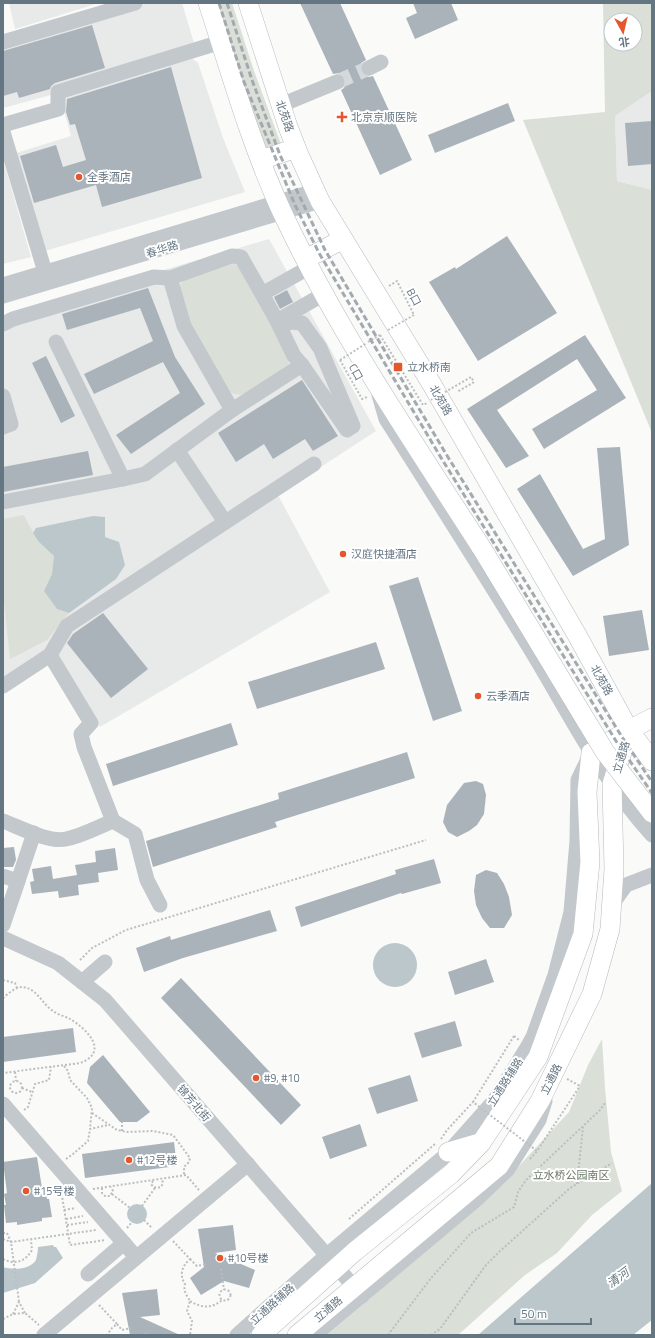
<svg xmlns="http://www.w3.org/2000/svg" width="655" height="1338" viewBox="0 0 655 1338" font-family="'Titillium Web','Noto Sans SC',sans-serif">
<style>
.built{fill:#e8e9e9}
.green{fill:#dadfd7;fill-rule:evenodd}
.water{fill:#bbc7cb}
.building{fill:#aab3b9}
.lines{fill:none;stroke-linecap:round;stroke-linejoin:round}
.minor-tunnel{stroke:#d5d9db;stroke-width:15;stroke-dasharray:15 8;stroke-linecap:butt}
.major-casing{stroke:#b5babe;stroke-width:20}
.path{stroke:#bbbfc2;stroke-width:2;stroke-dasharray:2 2;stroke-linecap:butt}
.minor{stroke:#c3c8cc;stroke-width:15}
.major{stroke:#fff;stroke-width:19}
.rail{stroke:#a2aab0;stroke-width:3;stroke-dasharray:6 3;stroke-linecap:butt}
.major-bridge-casing{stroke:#b5babe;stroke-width:20;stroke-linecap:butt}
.path-bridge{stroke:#bbbfc2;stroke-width:2;stroke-dasharray:2 2;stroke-linecap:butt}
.major-bridge{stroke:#fff;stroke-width:19}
.poi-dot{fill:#e4572e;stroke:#fff;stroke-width:1.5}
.labels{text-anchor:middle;stroke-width:4;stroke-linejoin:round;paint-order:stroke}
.street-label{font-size:11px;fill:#657683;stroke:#fff}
.poi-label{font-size:11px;fill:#657683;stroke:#fff;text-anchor:start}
.park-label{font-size:11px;fill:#687a64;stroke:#fff}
.water-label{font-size:12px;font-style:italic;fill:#60757c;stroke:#fff}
</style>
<rect width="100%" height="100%" fill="#fafaf8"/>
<g class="built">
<path d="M9 3H99L15 29Z"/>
<path d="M145 3H182L194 43 56 85 51 95 3 108V46Z"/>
<path d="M188 55 198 63 223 138 245 192 45 251 16 153 71 136 59 92Z"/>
<path d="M652 91V190L617 181 615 116Z"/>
<path d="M3 159 31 257 3 264Z"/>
<path d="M269 239 376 431 278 495 330 592 100 727 54 648 3 678V317Z"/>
</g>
<g class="green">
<path d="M215 3H232L254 71 281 144 275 150 266 148Z"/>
<path d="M603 3H652V91L615 116 617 181 652 190V433L523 120 605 112ZM611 20H635V44H611Z"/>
<path d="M235 264 239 267 287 355 289 364 287 369 247 395 233 394 226 388C213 364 176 310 180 284L184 280 230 265Z"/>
<path d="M24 515C33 534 39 542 54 556L52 574 44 591 57 609 69 613 47 640 10 659 3 592V519Z"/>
<path d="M602 1039 605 1088 611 1152 622 1191 592 1215 557 1253 525 1275 458 1335H327L373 1296 437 1236 504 1182 569 1112 588 1065Z"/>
</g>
<g class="water">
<path d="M93 516 105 517V537L119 542 125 565 116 579 69 613 57 609 44 591 52 574 54 556 39 542 33 533 36 528Z"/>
<circle cx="395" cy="965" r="22"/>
<path d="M652 1183V1320L633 1335H478Z"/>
<circle cx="137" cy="1214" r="10"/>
<path d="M53 1245 54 1247H56L63 1258 35 1283 3 1293V1267C13 1270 30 1270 36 1260 37 1256 38 1251 38 1247Z"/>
</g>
<g class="building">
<path d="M300 3H340L366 60 361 63 360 68 361 72 364 76 369 77 373 76 412 160 380 175 341 90 344 88 346 84 345 78 343 75 339 73 333 74Z"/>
<path d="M413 3H451L458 20 415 39 406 18 417 13Z"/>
<path d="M92 25 105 68 55 83 51 86 50 89 19 98 17 92 3 96V51Z"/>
<path d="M171 67 202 178 102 207 96 185 34 203 20 156 56 145 63 167 86 160 75 124 70 125 66 112 67 99Z"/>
<path d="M508 103 515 121 435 153 428 135Z"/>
<path d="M652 121V164L628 166 625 123Z"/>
<path d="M507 236 557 313 478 361 429 282 455 267 456 269Z"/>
<path d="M148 288 175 357 205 404 131 454 116 435 180 393 163 362 94 394 84 374 153 341 140 308 67 330 62 314Z"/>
<path d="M287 290 293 302 280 309 274 297Z"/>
<path d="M585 335 626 398 544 449 532 429 597 390 577 359 497 410 529 456 506 468 467 409Z"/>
<path d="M46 356 75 416 61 423 32 363Z"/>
<path d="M302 380 338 436 313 451 305 439 273 459 264 444 236 462 218 433Z"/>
<path d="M620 447 629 545 573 576 517 489 540 474 583 549 605 539 597 448Z"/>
<path d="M88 451 93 475 3 492V467Z"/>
<path d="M418 577 462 711 433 721 389 586Z"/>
<path d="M642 610 649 650 609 656 603 616Z"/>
<path d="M103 613 148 669 111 698 67 643 73 634Z"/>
<path d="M376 642 385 669 257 709 248 682Z"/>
<path d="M231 723 238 745 113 786 106 764Z"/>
<path d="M407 752 415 778 275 822 277 827 153 867 146 841 279 799 278 793Z"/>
<path d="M476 781 483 784 486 795 484 814 477 825 469 831 457 837 448 832 443 822 447 805 464 783Z"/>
<path d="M14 847 16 860 13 867H3V848Z"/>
<path d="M115 848 118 870 98 873 99 882 78 885 79 895 59 898 58 891 32 894 30 882 34 881 32 869 51 866 53 879 77 875 75 865 96 862 95 851Z"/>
<path d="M434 859 441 883 402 894 401 893 301 927 295 907 396 874 395 870Z"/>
<path d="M486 870 497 873 504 884 509 897 512 915 504 928H490L482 918 476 905 474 891 476 875Z"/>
<path d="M270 910 277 931 183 958 144 972 136 948 170 936 171 940Z"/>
<path d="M486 959 494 982 455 995 448 972Z"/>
<path d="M181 978 301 1105 281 1125 161 998Z"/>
<path d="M455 1021 462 1046 422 1058 414 1033Z"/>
<path d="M73 1028 76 1052 3 1062V1037Z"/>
<path d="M103 1055 150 1112 137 1122H120L87 1083 90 1067Z"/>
<path d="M410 1075 418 1101 377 1114 368 1088Z"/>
<path d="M360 1124 367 1146 330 1159 322 1137Z"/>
<path d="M174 1142 177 1166 85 1178 82 1154Z"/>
<path d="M37 1157 42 1188H45L47 1199H49L52 1217 42 1218V1221L17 1225V1222L6 1223 4 1205H6L4 1194 7 1193 3 1162Z"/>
<path d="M233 1225 236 1250 215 1253 255 1270 249 1288 224 1281 201 1295 190 1278 204 1267 198 1229Z"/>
<path d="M157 1289 160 1315 140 1317 180 1335H130L122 1293Z"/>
</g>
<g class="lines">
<path class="minor-tunnel" d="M337 82 369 68"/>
<defs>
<g id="major">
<path d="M208 3C231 73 251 145 282 212 337 330 411 438 481 547"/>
<path d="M248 3 288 127 299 155 320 201 431 383 577 635 629 730 652 761"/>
<path d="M261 160 296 148"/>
<path d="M306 259 343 239"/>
<path d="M448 1152 479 1143"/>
<path d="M261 1335 354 1252 451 1174 481 1143 538 1057 583 934 590 862 587 792 591 753 629 730 652 718"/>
<path d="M297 1335 499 1166 540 1101 592 994 610 929 614 869 612 784 629 730"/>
</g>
</defs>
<use href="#major" class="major-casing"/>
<g class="path">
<path d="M389 286 397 281 414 315"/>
<path d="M380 335 423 405 427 403"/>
<path d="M368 342 380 335"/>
<path d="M340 360 362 399 367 397"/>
<path d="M80 960 92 948 126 930 426 840"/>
<path d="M3 980 15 983 17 988"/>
<path d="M3 998C8 994 15 987 22 987 37 988 42 1004 53 1011 58 1015 65 1016 70 1019 87 1029 110 1052 80 1063L3 1073"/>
<path d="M514 1036 519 1040"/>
<path d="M64 1066 68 1071 70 1080 87 1098 92 1108 90 1129"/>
<path d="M15 1072 16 1081"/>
<path d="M567 1079 580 1086"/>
<circle cx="16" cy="1087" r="6"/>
<path d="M22 1088 32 1092"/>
<path d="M24 1110 28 1107 35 1084 49 1080 51 1067"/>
<path d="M92 1113 117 1130 127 1132 153 1131 173 1135 190 1158 189 1162 184 1167V1176"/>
<path d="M122 1131V1122"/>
<path d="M441 1139 447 1130 473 1102"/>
<path d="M66 1159 73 1154 88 1141 90 1129 108 1125"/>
<path d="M530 1159 537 1151"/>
<path d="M153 1181 151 1184C154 1188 156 1188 161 1187L163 1183 162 1179"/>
<path d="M577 1184 583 1127"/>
<path d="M102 1188V1193L105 1196H110L113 1191 111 1187"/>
<path d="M93 1189 186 1175 199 1190"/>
<path d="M61 1190 70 1245 106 1240"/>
<path d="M112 1194 130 1208"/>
<path d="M142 1206 155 1188"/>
<path d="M64 1210 76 1208"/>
<path d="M66 1219 83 1216"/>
<path d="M349 1219 435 1144"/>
<path d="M144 1220 152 1228"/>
<path d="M67 1225 88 1222"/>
<path d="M127 1228 132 1222"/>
<path d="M3 1233H7L11 1242 19 1302"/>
<path d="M3 1239 11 1242 96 1230"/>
<path d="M173 1241 190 1259C182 1266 179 1275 185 1284 183 1291 187 1296 190 1301L187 1311 192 1321 190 1335"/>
<path d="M3 1259C15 1265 25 1262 32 1250L31 1240"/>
<path d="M190 1259 197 1266 207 1264"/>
<path d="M221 1269 224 1290"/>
<circle cx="225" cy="1295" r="5.5"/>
<path d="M190 1301C201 1308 212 1309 222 1300"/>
<path d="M99 1305 117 1324 112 1328 107 1335"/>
<path d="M13 1314 19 1302 25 1313"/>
<path d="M3 1319 13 1314 25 1313 39 1325"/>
<path d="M117 1324 122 1330 131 1328"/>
<path d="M146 1333V1335"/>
<path d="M388 1335 431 1278 471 1233 514 1207 518 1192 526 1180 600 1110 605 1103"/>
<path d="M431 1335 440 1329 486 1265 498 1253 570 1188 612 1163"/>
</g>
<g class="minor">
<path d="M3 42 135 3"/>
<path d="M369 68 381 62"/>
<path d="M281 105 337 82"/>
<path d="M3 125 58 109V92L221 42"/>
<path d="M3 132 45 272"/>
<path d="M3 285 315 191"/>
<path d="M262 294 277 321 294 356 302 365 232 410 184 326 170 278 232 256 241 257 262 294 310 267"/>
<path d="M3 296 320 201"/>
<path d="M277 321 324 294"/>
<path d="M3 324 13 319 154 277 170 278"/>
<path d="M281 328 289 322 302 323 320 348 353 426 347 430 302 365"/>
<path d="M56 342 123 479 145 474 232 410"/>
<path d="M379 395 386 419C435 496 484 573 531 650 569 713 602 780 652 835"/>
<path d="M3 396 11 424 3 427"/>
<path d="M177 450 225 522"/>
<path d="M3 502 123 479"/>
<path d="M50 655 67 626 314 464"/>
<path d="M3 686 50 655 91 723 81 734 84 747 113 821C98 827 82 836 66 839 49 843 19 827 3 821"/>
<path d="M113 821 135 834 147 880 160 905"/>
<path d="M3 876 18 881 3 925"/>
<path d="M18 881 34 833"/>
<path d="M611 906 626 885 652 875"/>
<path d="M3 938 58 963 105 1000 362 1296"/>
<path d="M82 982 105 962"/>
<path d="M3 1104 136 1257"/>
<path d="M88 1274 124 1243"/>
<path d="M44 1335 248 1164"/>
<path d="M237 1335 327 1255 446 1155 494 1101 528 1046 533 1037 555 975 571 912 577 841 578 780 588 759"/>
<path d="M315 1335 477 1199 508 1169 539 1120 545 1101"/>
</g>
<use href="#major" class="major"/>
<g class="rail">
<path d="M219 3 244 82 256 111 295 205 319 253 440 456 616 741 652 793"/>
<path d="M227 3 252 80 280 155 325 250 446 454 622 737 652 782"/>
</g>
<defs>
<path id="major-bridge" d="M481 547 605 752 652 813"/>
</defs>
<use href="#major-bridge" class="major-bridge-casing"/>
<g class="path-bridge">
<path d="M388 330 414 315"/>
<path d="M340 360 367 343"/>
<path d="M431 400 471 377 474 382 457 392"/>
<path d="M514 1036 473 1102 537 1151 580 1086"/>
</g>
<use href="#major-bridge" class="major-bridge"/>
</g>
<g class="poi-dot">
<path d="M340 111h4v4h4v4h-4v4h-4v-4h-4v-4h4z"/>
<circle cx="79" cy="177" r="4"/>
<rect x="393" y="362" width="10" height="10" rx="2"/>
<circle cx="343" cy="554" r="4"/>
<circle cx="478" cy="696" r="4"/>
<circle cx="256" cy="1078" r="4"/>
<circle cx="129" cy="1160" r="4"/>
<circle cx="26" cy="1191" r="4"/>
<circle cx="220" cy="1258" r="4"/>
</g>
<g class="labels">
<g class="street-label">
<text transform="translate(285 116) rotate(71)" y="4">北苑路</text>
<text transform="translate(162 249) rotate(-17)" y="4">春华路</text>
<text transform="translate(414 297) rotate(62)" y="4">B口</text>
<text transform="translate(356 372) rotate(61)" y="4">C口</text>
<text transform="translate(441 400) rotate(60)" y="4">北苑路</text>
<text transform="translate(602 680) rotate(61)" y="4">北苑路</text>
<text transform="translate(621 757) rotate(-73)" y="4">立通路</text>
<text transform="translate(551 1079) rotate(-63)" y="4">立通路</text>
<text transform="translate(505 1082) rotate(-57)" y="4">立通路辅路</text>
<text transform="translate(194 1103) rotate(49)" y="4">锦芳北街</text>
<text transform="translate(272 1304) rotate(-42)" y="4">立通路辅路</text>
<text transform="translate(328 1309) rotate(-40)" y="4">立通路</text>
</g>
<g class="poi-label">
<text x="351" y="121">北京京顺医院</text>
<text x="87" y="181">全季酒店</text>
<text x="407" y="371">立水桥南</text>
<text x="351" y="558">汉庭快捷酒店</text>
<text x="486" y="700">云季酒店</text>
<text x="264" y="1082">#9, #10</text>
<text x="137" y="1164">#12号楼</text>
<text x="34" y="1195">#15号楼</text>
<text x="228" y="1262">#10号楼</text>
</g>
<g class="park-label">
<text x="571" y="1179">立水桥公园南区</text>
</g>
<g class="water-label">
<text transform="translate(618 1278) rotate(-36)" y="4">清河</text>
</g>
</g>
<rect width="655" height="1338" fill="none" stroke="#657683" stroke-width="8"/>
<g transform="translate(623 32) rotate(172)"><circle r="19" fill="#ffffff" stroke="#c1c8cd"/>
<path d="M0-3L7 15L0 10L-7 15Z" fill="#e4572e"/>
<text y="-6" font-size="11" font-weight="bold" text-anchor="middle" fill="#657683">北</text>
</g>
<path d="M515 1318v6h76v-6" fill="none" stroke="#657683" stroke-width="2"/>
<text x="521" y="1318" font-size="12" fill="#657683" stroke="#ffffff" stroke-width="3" paint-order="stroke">50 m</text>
</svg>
